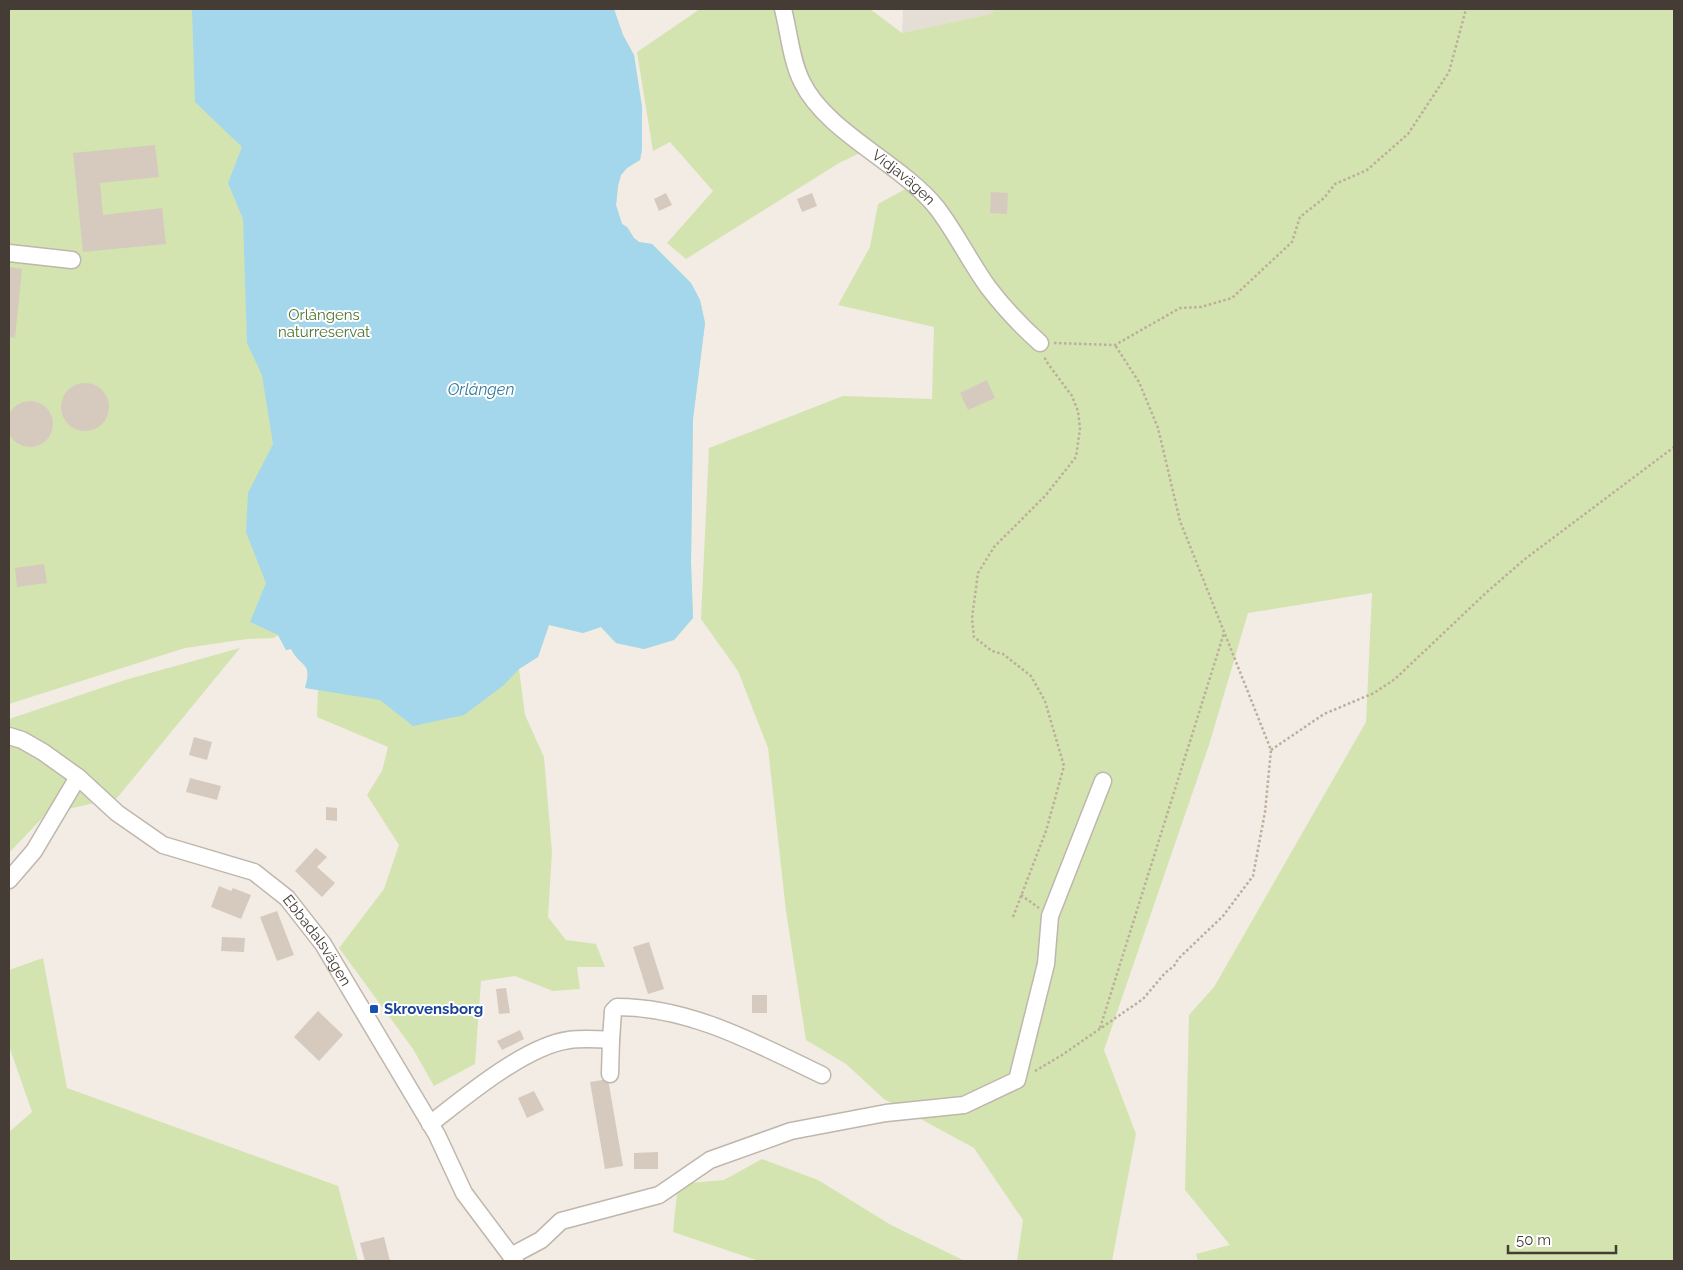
<svg xmlns="http://www.w3.org/2000/svg" width="1683" height="1270" viewBox="0 0 1683 1270" font-family="Raleway,sans-serif">
<style>
.residential{fill:#e5ded4}
.green{fill:#d3e4b0}
.water{fill:#a4d7ec}
.building{fill:#d6cabe}
.lines{fill:none;stroke-linecap:round;stroke-linejoin:round}
.minor-casing{stroke:#bfb6ac;stroke-width:19}
.path{stroke:#bdad9b;stroke-width:2.5;stroke-dasharray:2.5 2.5;stroke-linecap:butt}
.minor{stroke:#fff;stroke-width:16}
.transit-dot{fill:#1a4fb4;stroke:#fff;stroke-width:2}
.labels{text-anchor:middle;stroke-width:4;stroke-linejoin:round;paint-order:stroke}
.street-label{font-size:15px;fill:#443c35;stroke:#fff}
.park-label{font-size:15px;fill:#4f722c;stroke:#fff}
.transit-label{font-size:15px;font-weight:bold;fill:#164399;stroke:#fff;text-anchor:start}
.water-label{font-size:16px;font-style:italic;fill:#317a9a;stroke:#fff}
</style>
<rect width="100%" height="100%" fill="#f2ece5"/>
<path class="residential" d="M903 9H995L992 14 902 33Z"/>
<g class="green">
<path d="M9 9H614L623 35 634 55 642 107V149L640 160 627 168 621 175 618 186 616 205 622 224 627 227 634 238 639 242 652 244 691 283 700 300 705 323 693 419 691 563 693 618 674 640 644 649 616 643 601 627 583 633 549 625 538 657 519 669 525 715 544 757 552 852 548 917 566 940 596 944 605 967H577L580 989 553 991 515 976 481 981 475 1064 434 1086 413 1049 339 948 384 889 399 845 367 795 382 771 388 747 317 717 318 690 305 688C313 661 300 668 291 649L286 650 278 635 274 638 247 639 185 648 9 704Z"/>
<path d="M700 9H870L902 33 991 14 995 9H1674V1261H1198L1196 1254 1230 1245 1185 1190 1189 1015 1214 987 1366 722 1372 593 1248 613 1209 745 1104 1050 1136 1134 1112 1261H1017L1023 1220 974 1148 884 1099 846 1064 806 1040 786 911 768 748 738 671 701 619 709 448 843 396 932 399 934 327 838 305 870 247 878 204 920 181 877 145 839 163 686 259 667 243 713 191 670 142 653 151 637 52Z"/>
<path d="M240 648 117 798 46 814 9 853V719L125 680Z"/>
<path d="M43 958 67 1088 338 1186 358 1261H9V1132L32 1112 9 1046V970Z"/>
<path d="M762 1159 818 1180 891 1225 965 1261H759L673 1232 678 1184 724 1180Z"/>
</g>
<path class="water" d="M192 9H614L623 35 634 55 642 107V149L640 160 627 168 621 175 618 186 616 205 622 224 627 227 634 238 639 242 652 244 691 283 700 300 705 323 693 419 691 563 693 618 674 640 644 649 616 643 601 627 583 633 549 625 538 657 519 669 504 685 464 715 413 726 380 700 305 688C313 661 301 668 291 649L286 650 278 635 250 622 266 583 246 532 248 493 273 444 262 375 247 343 243 219 228 183 242 147 195 102Z"/>
<g class="building">
<path d="M155 145 159 177 100 183 103 215 162 208 166 244 83 252 73 153Z"/>
<path d="M991 192 1008 193 1007 214 990 213Z"/>
<path d="M666 193 672 205 659 211 654 199Z"/>
<path d="M812 193 817 206 802 212 797 199Z"/>
<path d="M9 267 22 269 15 338 9 337Z"/>
<path d="M987 380 995 398 968 410 960 393Z"/>
<circle cx="85" cy="407" r="24"/>
<circle cx="30" cy="424" r="23"/>
<path d="M44 564 47 583 17 587 15 568Z"/>
<path d="M194 737 212 742 207 760 189 755Z"/>
<path d="M190 778 221 786 217 800 186 792Z"/>
<path d="M326 807 337 808V821L326 820Z"/>
<path d="M316 848 327 857 317 867 335 883 322 897 295 871Z"/>
<path d="M219 886 231 891 233 888 251 895 241 919 211 907Z"/>
<path d="M277 911 294 955 277 961 260 917Z"/>
<path d="M222 937 245 938 244 952 221 951Z"/>
<path d="M649 942 664 989 648 994 633 947Z"/>
<path d="M506 988 510 1013 499 1014 496 989Z"/>
<rect x="752" y="995" width="15" height="18"/>
<path d="M318 1011 343 1035 319 1061 294 1037Z"/>
<path d="M520 1030 524 1039 502 1050 497 1041Z"/>
<path d="M608 1079 623 1166 605 1169 590 1082Z"/>
<path d="M534 1091 544 1110 527 1118 518 1098Z"/>
<path d="M658 1152V1169H634V1153Z"/>
<path d="M384 1237 390 1261H365L360 1243Z"/>
</g>
<g class="lines">
<defs>
<g id="minor">
<path id="s1" d="M783 9C789 32 791 60 802 82 827 133 900 162 937 208 956 233 970 262 988 287 1004 308 1021 326 1040 343"/>
<path d="M9 253 72 260"/>
<path id="s2" d="M9 736 22 740 43 752 78 777 117 813 163 845 254 872 287 898 323 944 437 1135 464 1193 515 1261"/>
<path d="M9 880 34 851 78 777"/>
<path d="M610 1074 611 1040"/>
<path d="M430 1124C465 1097 525 1046 569 1040 583 1038 597 1039 611 1040L613 1011 617 1007C691 1007 757 1044 822 1075"/>
<path d="M511 1256 541 1240 561 1221 659 1195 710 1160 791 1131 886 1113 964 1105 1017 1080 1046 964 1050 916 1103 781"/>
</g>
</defs>
<use href="#minor" class="minor-casing"/>
<g class="path">
<path d="M1054 343 1115 345 1180 308 1201 307 1232 298 1292 242 1300 217 1324 198 1335 184 1367 170 1408 134 1449 72 1466 9"/>
<path d="M1271 750 1324 714 1374 693 1395 679 1488 591 1525 559 1674 447"/>
<path d="M1021 895 1039 908"/>
<path d="M1013 917 1046 831 1064 766 1045 701 1031 676 1003 654 992 651 974 637 972 618 978 573 994 547 1045 496 1076 457 1080 429 1078 411 1072 396 1046 361 1044 356"/>
<path d="M1100 1028 1224 633"/>
<path d="M1035 1071 1062 1055 1143 999 1165 973 1174 966 1178 959 1223 916 1253 876 1265 812 1271 750 1180 521 1158 428 1139 382 1115 345"/>
</g>
<use href="#minor" class="minor"/>
</g>
<rect class="transit-dot" x="369" y="1004" width="10" height="10" rx="2.5"/>
<g class="labels">
<g class="street-label">
<text dy="5" stroke="none"><textPath href="#s1" startOffset="216">Vidjavägen</textPath></text>
<text dy="5" stroke="none"><textPath href="#s2" startOffset="379">Ebbadalsvägen</textPath></text>
</g>
<g class="park-label">
<text x="324" y="320">Orlångens<tspan x="324" dy="17">naturreservat</tspan></text>
</g>
<g class="transit-label">
<text x="384" y="1014">Skrovensborg</text>
</g>
<g class="water-label">
<text x="481" y="395">Orlången</text>
</g>
</g>
<rect width="1683" height="1270" fill="none" stroke="#443c35" stroke-width="20"/>
<path d="M1508 1245v8h108v-8" fill="none" stroke="#443c35" stroke-width="2.5"/>
<text x="1516" y="1245" font-size="15" fill="#443c35" stroke="#ffffff" stroke-width="4" paint-order="stroke">50 m</text>
</svg>
